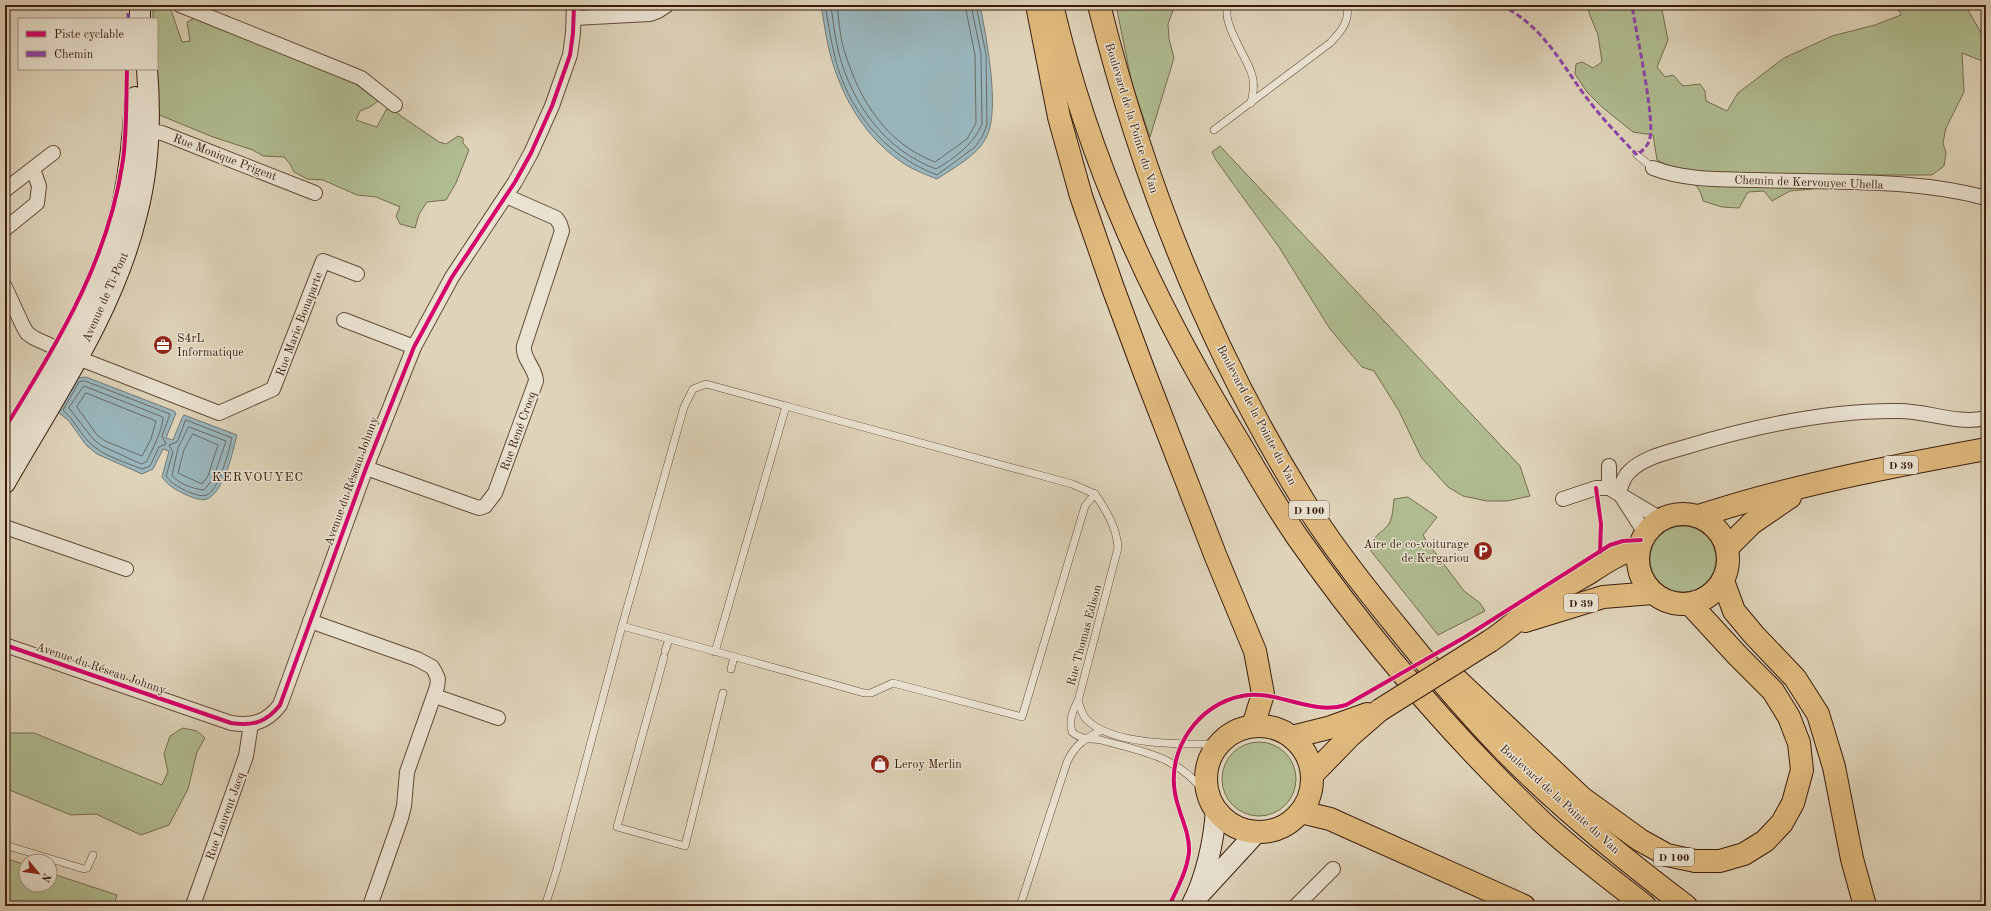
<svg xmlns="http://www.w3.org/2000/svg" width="1991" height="911" viewBox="0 0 1991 911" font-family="'Old Standard TT',serif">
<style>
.green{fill:#b0bd91;stroke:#766d4f}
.water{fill:#99b5bb;stroke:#737875}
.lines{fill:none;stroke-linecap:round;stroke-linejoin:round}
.shore{stroke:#6a6964;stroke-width:1}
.lane-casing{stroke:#644b38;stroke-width:8}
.street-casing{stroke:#644b38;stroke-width:16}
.secondary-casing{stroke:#3b1d0d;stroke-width:22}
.primary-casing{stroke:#3b1d0d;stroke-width:24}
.highway-casing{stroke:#3b1d0d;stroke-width:24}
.lane{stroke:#eae3d2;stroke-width:7}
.street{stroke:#eae3d2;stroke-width:14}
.secondary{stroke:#eae3d2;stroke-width:20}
.primary{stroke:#e0ba7d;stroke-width:22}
.highway{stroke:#e0ba7d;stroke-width:22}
.primary-bridge-casing{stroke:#3b1d0d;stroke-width:24;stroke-linecap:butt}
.primary-bridge{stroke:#e0ba7d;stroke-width:22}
.quiet{stroke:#8e44ad;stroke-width:3;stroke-dasharray:6 3;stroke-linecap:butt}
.cycleway-casing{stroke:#eae3d2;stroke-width:6}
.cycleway{stroke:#d6006c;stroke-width:4}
.labels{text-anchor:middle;stroke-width:3;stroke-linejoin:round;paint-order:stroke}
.shield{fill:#eae3d2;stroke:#705848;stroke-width:1}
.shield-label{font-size:11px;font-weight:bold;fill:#3b1d0d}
.street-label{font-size:12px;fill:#3b1d0d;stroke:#eae3d2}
.poi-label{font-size:12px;fill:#3b1d0d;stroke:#eae3d2;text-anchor:start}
.neighbourhood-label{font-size:13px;letter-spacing:1px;fill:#3b1d0d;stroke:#eae3d2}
</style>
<rect width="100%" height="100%" fill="#dfd4ba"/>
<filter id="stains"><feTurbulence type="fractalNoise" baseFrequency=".005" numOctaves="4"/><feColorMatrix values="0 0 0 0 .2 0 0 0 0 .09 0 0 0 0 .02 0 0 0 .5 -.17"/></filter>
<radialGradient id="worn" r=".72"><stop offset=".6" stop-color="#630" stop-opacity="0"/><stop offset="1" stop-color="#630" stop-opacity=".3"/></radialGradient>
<g class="green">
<path d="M158 5H165L170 7 182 42 190 41 187 22 196 17 353 82 378 101 370 107 360 111 356 120 377 127 386 110 391 109 439 142 446 144 458 136 463 138V143L469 150 456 183 446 200 427 202 419 214 415 228 400 224 396 216 400 207 376 197 357 195 323 180 307 179 294 172 290 164 284 157 263 156 253 150 213 137 157 114 153 86 158 80 154 69H157V19H153V9Z"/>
<path d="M1116 5H1175L1168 24 1169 39 1174 58 1150 137 1132 84Z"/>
<path d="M1588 5H1661L1668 40 1657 67 1665 77 1673 75 1683 86 1700 84 1705 91 1706 101 1727 111 1738 93 1784 58 1832 36 1875 25 1901 15 1897 5H1965L1986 41V51L1982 61 1962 53 1964 92 1946 128 1943 143 1946 153 1944 166 1932 175H1824L1813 189 1790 191 1772 201 1764 191 1748 192 1739 208 1722 207 1703 201C1699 179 1676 169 1657 160L1653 135 1633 132 1602 107 1587 92 1575 74 1576 64 1582 62 1593 68 1602 62 1598 35 1589 13Z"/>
<path d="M1220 146 1520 466 1530 496 1507 501H1487L1463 496 1448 487 1421 457 1399 411 1374 371 1362 367 1330 329 1279 247 1216 160 1212 152Z"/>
<path d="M1408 497 1437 517 1423 535 1427 542 1464 591 1480 603 1485 611 1438 635 1371 551C1374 531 1381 536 1390 522 1393 515 1393 507 1394 499Z"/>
<circle cx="1683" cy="559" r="33"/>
<path d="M183 728 197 731 205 738 197 752 188 789 169 825 141 835 96 814 71 815 7 789 5 791V733H34L162 785 168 772 164 754 170 736Z"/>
<circle cx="1259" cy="779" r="37"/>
<path d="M5 858 26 865V885H50V873L117 895 114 906H5Z"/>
</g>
<g class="water">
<path d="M821 5H980C986 36 1001 111 986 138 977 156 953 168 937 179 927 175 916 171 906 165 867 140 843 100 831 57 826 40 824 22 821 5Z"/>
<path d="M86 377 174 411 176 413 166 438 173 440 182 418 184 415 237 435C233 451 224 492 207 499 202 501 194 498 189 496 178 491 169 487 162 477L169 451 163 449 153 469 142 474 97 454 86 445 69 421 57 411 77 378Z"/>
</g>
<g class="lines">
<g class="shore">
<path d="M825 5C828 21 830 37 834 53 846 108 884 155 937 175L975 147 982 137 987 125 986 54 976 5"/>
<path d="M831 5C833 21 835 38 839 54 853 105 885 150 936 169 955 158 974 144 982 124L981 54 971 5"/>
<path d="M837 5C839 21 840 38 845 53 860 101 886 143 935 162L967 139 976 123 975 55 965 5"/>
<path d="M85 381 170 414 162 436 166 444 159 447 150 466 142 469C125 462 102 456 89 442 79 432 74 420 63 410L79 382Z"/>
<path d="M84 386 163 417C163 429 152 451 146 462L141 464 102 446 93 439 69 408Z"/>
<path d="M86 393 156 421 151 439 142 456 105 441 97 435 77 407Z"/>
<path d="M186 420 232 438C229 451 219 489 207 495 201 497 194 494 189 492 180 488 172 484 166 476L173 452 169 445 177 442Z"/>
<path d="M189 427 226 441 213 479 204 490C194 489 178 484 172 475L178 448Z"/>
<path d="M193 434 218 445 208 476 202 484 178 473 184 450Z"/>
</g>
<defs>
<g id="lane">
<path d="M1228 5C1221 23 1247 57 1252 75 1255 85 1253 93 1251 103"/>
<path d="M1214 130 1330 43C1341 32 1350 21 1347 5"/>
<path d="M1637 155 1653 168"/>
<path d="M1095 494C1106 510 1117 528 1118 548L1078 701C1072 712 1069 720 1072 732 1081 740 1090 738 1101 740 1148 753 1178 756 1209 797"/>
<path d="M622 626C703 648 784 670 864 693H871L893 683 1022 717 1085 506 1095 494 1072 484 786 406 715 652"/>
<path d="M665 651 669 639"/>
<path d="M664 657 617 827 685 846 723 693"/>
<path d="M731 669 734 657"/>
<path d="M1078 701C1080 707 1082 715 1087 720 1113 746 1184 744 1219 744"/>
<path d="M5 845 84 869 87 868 93 855"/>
<path d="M545 906 557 869 622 626 684 407 693 389 706 384 786 406"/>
<path d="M1020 906 1067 762C1075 745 1084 739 1100 731"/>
</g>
<g id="street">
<path d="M180 5 361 78 395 105"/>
<path d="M574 18 650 14 658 11 667 5"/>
<path d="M141 129 162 133 315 193"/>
<path d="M1653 168C1687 181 1723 179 1758 180 1834 183 1913 178 1986 198"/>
<path d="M5 190 53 153"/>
<path d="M5 229 37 203 39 186 33 169"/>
<path d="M5 287 23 326 27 333 34 338 78 358 219 413 273 389 323 261 357 274"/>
<path d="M344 320 414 347"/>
<path d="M1609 466V488"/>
<path d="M366 468 479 508 485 506 495 493 536 381C536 368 522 359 524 346L562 231 560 224 556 218 506 196"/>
<path d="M1619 492C1621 485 1624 476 1630 471 1643 458 1665 453 1682 448 1751 427 1827 410 1899 411 1928 411 1958 425 1986 418"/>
<path d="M1622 497 1645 533"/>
<path d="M1563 499 1596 488H1609L1661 519"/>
<path d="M5 527 126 569"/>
<path d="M310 621 417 659 432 667 435 672 438 679 437 687 407 772 404 806 401 818 370 906"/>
<path d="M5 645 231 723C252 726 266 723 280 705L366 468 414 347 452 277 515 182 531 153 552 106 570 55 573 33 574 5"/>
<path d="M435 696 498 718"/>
<path d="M195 906 193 905 246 756 251 724"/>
<path d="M1296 906 1333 869"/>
</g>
<g id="secondary">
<path d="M140 5V19"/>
<path d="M5 453C32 404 62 358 87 308 120 241 132 170 135 97"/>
<path d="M5 483C54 397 114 311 137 214 149 167 151 117 147 69"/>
<path d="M1200 894 1257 832"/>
<path d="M1191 906C1206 879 1214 840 1216 810"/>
</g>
<g id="primary">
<circle cx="1683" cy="559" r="45"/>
<path d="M1699 516C1793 485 1889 467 1986 449"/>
<path d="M1727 548 1752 523 1790 497"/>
<path d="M1525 621 1603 597 1653 593"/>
<path d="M1490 641C1505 631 1519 619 1533 607 1550 594 1570 584 1589 573 1604 563 1620 552 1638 549"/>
<circle cx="1259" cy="779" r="53"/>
<path d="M1292 737 1328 728 1367 714"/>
<path d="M1312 775 1350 736 1380 710"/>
</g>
<g id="highway">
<path d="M1037 5 1059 117 1081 196 1113 288 1145 374 1216 557 1255 651 1263 694 1253 726"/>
<path d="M1052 5C1089 164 1155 306 1240 444 1259 476 1277 508 1298 538 1370 640 1452 736 1542 822 1574 852 1611 879 1645 906"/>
<path d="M1099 5C1143 181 1209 349 1305 503 1332 546 1364 587 1397 627 1430 668 1464 709 1502 748 1558 806 1621 857 1686 906"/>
<path d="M1723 581 1734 611 1754 635 1795 678 1818 714 1834 767 1852 859 1865 906"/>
<path d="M1455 678 1582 798 1640 840 1667 855 1695 861H1720L1744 854 1765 841 1782 823 1793 803 1802 770 1799 743 1789 717 1773 691 1738 656 1690 604"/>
<path d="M1301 812 1330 819 1524 906"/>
</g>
</defs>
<use href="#lane" class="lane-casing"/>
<use href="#street" class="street-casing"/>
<use href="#secondary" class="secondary-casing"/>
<use href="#primary" class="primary-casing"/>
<use href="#highway" class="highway-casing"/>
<use href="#lane" class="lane"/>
<use href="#street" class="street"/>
<use href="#secondary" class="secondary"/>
<use href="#primary" class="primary"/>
<use href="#highway" class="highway"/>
<defs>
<path id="primary-bridge" d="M1380 710 1490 641"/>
</defs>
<use href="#primary-bridge" class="primary-bridge-casing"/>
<use href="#primary-bridge" class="primary-bridge"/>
<g class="quiet">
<path d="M1501 5C1541 25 1558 58 1583 93 1599 115 1618 135 1637 155 1642 151 1647 147 1649 141 1657 124 1635 29 1632 5"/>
<path d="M128 19V5"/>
</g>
<defs>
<g id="cycleway">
<path d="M5 428C58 341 108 263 123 160 127 130 126 99 127 69"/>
<path d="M1596 488 1601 524 1600 552"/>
<path d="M5 645 231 723C252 726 266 723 280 705L366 468 414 347 452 277 515 182 531 153 552 106 570 55 573 33 574 5"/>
<path d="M1169 906C1177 889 1187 871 1189 852 1190 831 1178 813 1175 793 1167 750 1198 704 1242 696 1278 689 1310 716 1346 705L1465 637 1610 545 1623 541 1641 540"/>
</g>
</defs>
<use href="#cycleway" class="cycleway-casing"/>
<use href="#cycleway" class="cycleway"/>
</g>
<defs>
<symbol id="office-disc" viewBox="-11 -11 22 22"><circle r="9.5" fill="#8f2418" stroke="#eae3d2"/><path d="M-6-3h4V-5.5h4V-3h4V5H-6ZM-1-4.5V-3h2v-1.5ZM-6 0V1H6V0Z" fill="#fff"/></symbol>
<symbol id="parking-disc" viewBox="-11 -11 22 22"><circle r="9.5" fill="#8f2418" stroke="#eae3d2"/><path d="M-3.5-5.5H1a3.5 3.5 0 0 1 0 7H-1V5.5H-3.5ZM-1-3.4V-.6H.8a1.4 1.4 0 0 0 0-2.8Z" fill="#fff"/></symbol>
<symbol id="shop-disc" viewBox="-11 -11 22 22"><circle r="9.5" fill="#8f2418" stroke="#eae3d2"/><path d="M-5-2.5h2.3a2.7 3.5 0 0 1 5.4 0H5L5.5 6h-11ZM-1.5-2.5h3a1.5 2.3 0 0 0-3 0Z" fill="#fff"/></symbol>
</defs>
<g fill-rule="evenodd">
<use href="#office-disc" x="152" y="334" width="22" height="22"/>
<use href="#parking-disc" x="1472" y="540" width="22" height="22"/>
<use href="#shop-disc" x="869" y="753" width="22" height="22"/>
</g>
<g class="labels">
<g class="shield">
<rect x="1884" y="456" width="34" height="18" rx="3"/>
<rect x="1289" y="501" width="40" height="18" rx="3"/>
<rect x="1564" y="594" width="34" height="18" rx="3"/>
<rect x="1654" y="848" width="40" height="18" rx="3"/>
</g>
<g class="shield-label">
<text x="1901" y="469">D 39</text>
<text x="1309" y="514">D 100</text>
<text x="1581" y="607">D 39</text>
<text x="1674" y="861">D 100</text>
</g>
<g class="street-label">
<text transform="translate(1132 118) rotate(73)" y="4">Boulevard de la Pointe du Van</text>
<text transform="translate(225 157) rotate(21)" y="4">Rue Monique Prigent</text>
<text transform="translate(1809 182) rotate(2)" y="4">Chemin de Kervouyec Uhella</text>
<text transform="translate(105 297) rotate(-66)" y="4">Avenue de Ti-Pont</text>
<text transform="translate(299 324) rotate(-69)" y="4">Rue Marie Bonaparte</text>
<text transform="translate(1257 415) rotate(62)" y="4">Boulevard de la Pointe du Van</text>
<text transform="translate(518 431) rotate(-70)" y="4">Rue René Crocq</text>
<text transform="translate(351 481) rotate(-70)" y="4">Avenue du Réseau Johnny</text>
<text transform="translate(1084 635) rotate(-75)" y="4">Rue Thomas Edison</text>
<text transform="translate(101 668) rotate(19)" y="4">Avenue du Réseau Johnny</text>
<text transform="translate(1560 799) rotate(42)" y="4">Boulevard de la Pointe du Van</text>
<text transform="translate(225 816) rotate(-70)" y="4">Rue Laurent Jacq</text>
</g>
<g class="poi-label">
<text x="177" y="342">S4rL<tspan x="177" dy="14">Informatique</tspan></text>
<text x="1469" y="548" text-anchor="end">Aire de co-voiturage<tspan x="1469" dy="14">de Kergariou</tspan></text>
<text x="894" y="768">Leroy Merlin</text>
</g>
<g class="neighbourhood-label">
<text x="258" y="481">KERVOUYEC</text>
</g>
</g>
<rect width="1991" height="911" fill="none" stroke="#dfd4ba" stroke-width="20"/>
<rect x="6" y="6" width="1979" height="899" fill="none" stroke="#3b1d0d" stroke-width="2"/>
<rect x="10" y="10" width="1971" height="891" fill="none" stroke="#3b1d0d"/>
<rect x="18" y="18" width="140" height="52" fill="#eae3d2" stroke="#a49483"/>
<rect x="26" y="31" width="20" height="6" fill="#d6006c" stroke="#a49483"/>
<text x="54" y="38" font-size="12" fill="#3b1d0d">Piste cyclable</text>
<rect x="26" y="51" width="20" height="6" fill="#8e44ad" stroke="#a49483"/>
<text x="54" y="58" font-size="12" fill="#3b1d0d">Chemin</text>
<g transform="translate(38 873) rotate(119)"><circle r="19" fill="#eae3d2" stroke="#a49483"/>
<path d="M0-3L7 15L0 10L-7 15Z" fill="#8f2418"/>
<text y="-6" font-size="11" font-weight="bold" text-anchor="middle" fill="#3b1d0d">N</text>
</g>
<rect width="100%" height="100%" filter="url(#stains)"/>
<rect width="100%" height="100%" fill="url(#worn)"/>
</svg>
